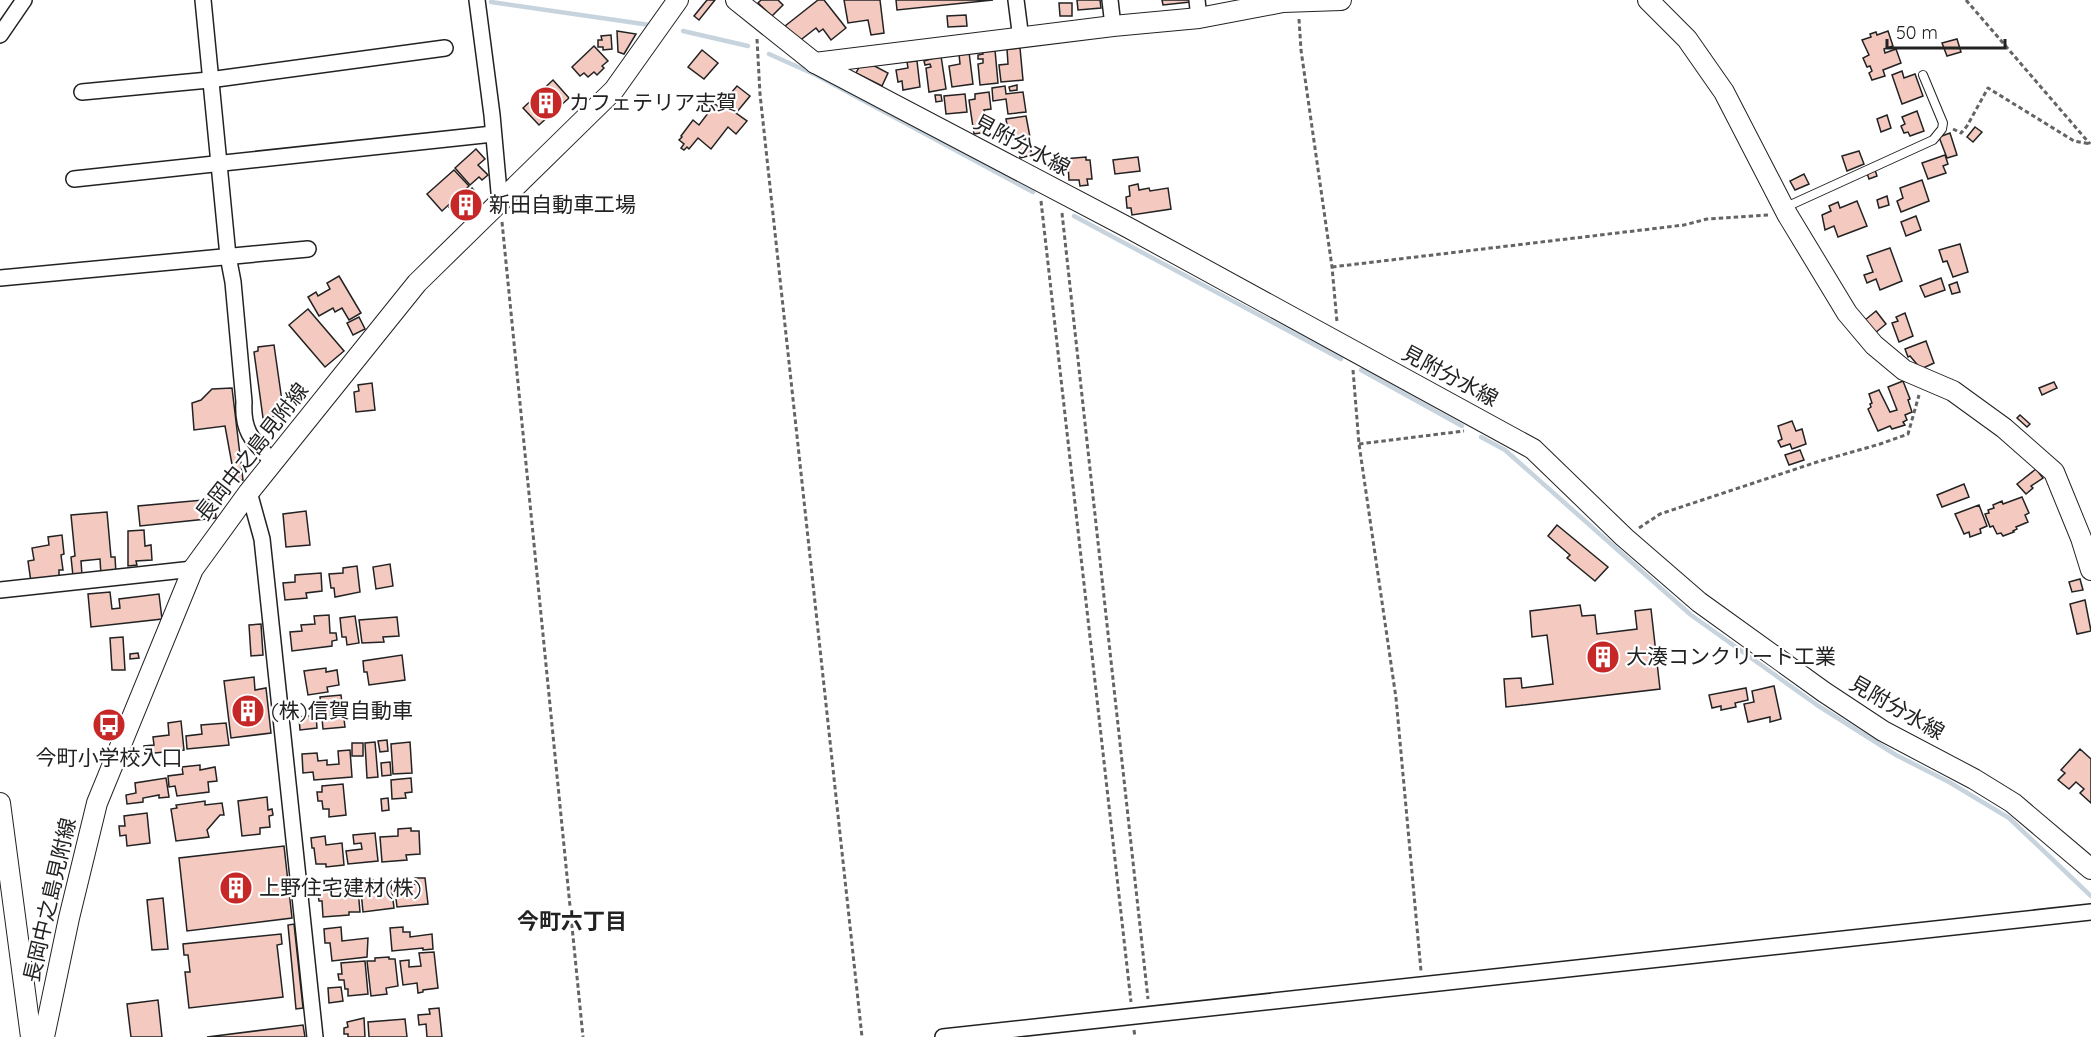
<svg xmlns="http://www.w3.org/2000/svg" width="2091" height="1037" viewBox="0 0 2091 1037" font-family="Quicksand,'Noto Sans JP',sans-serif">
<style>
.lines{fill:none;stroke-linecap:round;stroke-linejoin:round}
.stream{stroke:#c7d3dd;stroke-width:4.5}
.building{fill:#f3c9c0;stroke:#222;stroke-width:1.5}
.lane-casing{stroke:#222;stroke-width:10}
.street-casing{stroke:#222;stroke-width:18}
.secondary-casing{stroke:#222;stroke-width:22}
.path{stroke:#646464;stroke-width:3;stroke-dasharray:4.5 3;stroke-linecap:butt}
.lane{stroke:#fff;stroke-width:8}
.street{stroke:#fff;stroke-width:15}
.secondary{stroke:#fff;stroke-width:20}
.labels{text-anchor:middle;stroke-width:4.5;stroke-linejoin:round;paint-order:stroke}
.poi-label{font-size:21px;fill:#222;stroke:#fff;text-anchor:start}
.street-label{font-size:21px;fill:#222;stroke:#fff}
.neighbourhood-label{font-size:22px;font-weight:bold;fill:#222;stroke:#fff}
</style>
<rect width="100%" height="100%" fill="#fff"/>
<g class="lines">
<g class="stream">
<path d="M491 2 650 25"/>
<path d="M683 31 748 46"/>
<path d="M769 54 816 75 1033 192"/>
<path d="M1074 216 1341 359"/>
<path d="M1361 370 1462 426"/>
<path d="M1481 437 1505 450 1691 615 1817 705 1896 755 1949 782 2009 818 2091 896"/>
</g>
</g>
<g class="building">
<path d="M707 0H715L699 20 694 16Z"/>
<path d="M761 0H778L783 5 772 16 758 3Z"/>
<path d="M818 0H824L846 28 831 40 823 29 819 32 816 28 798 42 785 26Z"/>
<path d="M844 0H880L884 33 871 35 868 20 848 23Z"/>
<path d="M896 0H993L897 10Z"/>
<path d="M1077 0H1100L1101 8 1078 10Z"/>
<path d="M1162 0H1190V2L1163 5Z"/>
<path d="M1059 3H1072V16H1060Z"/>
<path d="M966 15 967 26 948 27 947 16Z"/>
<path d="M617 31 636 34 624 54 618 52Z"/>
<path d="M1888 31 1893 46 1884 49 1885 53 1896 49 1901 63 1883 70 1885 76 1872 80 1869 73 1872 71 1870 66 1867 67 1863 58 1869 55 1862 40 1871 37 1870 34 1876 32 1877 35Z"/>
<path d="M611 35 612 49 603 50V47H598V40H602L601 36Z"/>
<path d="M1957 39 1961 52 1947 56 1942 43Z"/>
<path d="M594 46 608 61 602 66 604 68 597 75 594 72 588 77 584 73 580 76 572 67Z"/>
<path d="M1020 48 1023 80 1001 82 999 65 1008 64 1007 49Z"/>
<path d="M702 50 718 63 704 79 688 67Z"/>
<path d="M995 50 998 83 980 85 978 64 983 63V59H978V55L983 54 982 52Z"/>
<path d="M969 52 973 84 952 87 949 66 960 64 959 54Z"/>
<path d="M941 56 946 89 929 92 926 68 931 67 930 64 925 65 924 61Z"/>
<path d="M863 60 888 73 882 86 856 73Z"/>
<path d="M917 61 920 87 903 90 902 81 898 82 896 70 908 68 907 62Z"/>
<path d="M1902 71 1904 78 1915 74 1923 96 1902 104 1892 75Z"/>
<path d="M553 80 569 98 539 125 523 108Z"/>
<path d="M1017 85V90L1010 91 1009 87Z"/>
<path d="M737 86 750 96 736 113 747 121 736 134 728 127 711 149 698 138 689 149 687 147 684 150 681 148 684 144 679 140 682 137 681 136 693 120 699 125 715 104 719 107Z"/>
<path d="M1005 86 1006 94 1023 92 1026 112 1008 114 1006 99 993 101 992 88Z"/>
<path d="M989 92 991 109 984 110 987 132 974 134 969 100 975 99V94Z"/>
<path d="M965 94 967 112 946 114 944 96Z"/>
<path d="M935 95H941L942 101 936 102Z"/>
<path d="M1917 111 1924 131 1910 136 1908 132 1904 133 1901 126 1905 124 1902 117Z"/>
<path d="M1887 115 1891 128 1881 132 1877 119Z"/>
<path d="M1026 116 1030 137 1010 140 1009 132 1005 133 1004 126 1007 125 1006 119Z"/>
<path d="M1975 127 1982 132 1973 142 1967 137Z"/>
<path d="M1950 133 1957 155 1947 158 1939 137Z"/>
<path d="M1030 138 1031 142 1029 143 1032 155 1020 158 1019 141Z"/>
<path d="M476 149 485 159 478 165 488 175 482 180 479 177 470 185 455 168Z"/>
<path d="M1859 151 1864 164 1847 171 1842 156Z"/>
<path d="M1945 155 1948 164 1943 166 1946 173 1928 179 1922 163Z"/>
<path d="M1086 157V160H1090L1092 179H1087L1088 185 1080 186 1079 180H1069L1068 165 1064 166 1063 159Z"/>
<path d="M1138 157 1140 171 1115 174 1113 160Z"/>
<path d="M454 170 469 186 442 211 427 194Z"/>
<path d="M1875 170 1877 176 1869 179 1867 173Z"/>
<path d="M1804 174 1809 184 1795 190 1790 181Z"/>
<path d="M1922 180 1929 201 1901 212 1897 201 1903 198 1900 188Z"/>
<path d="M1138 184 1139 190 1149 188 1150 191 1168 188 1171 209 1132 215 1131 208H1127L1126 197 1130 196 1129 186Z"/>
<path d="M472 188 481 199 477 202 483 208 468 221 462 215 459 219 449 207Z"/>
<path d="M1887 196 1889 205 1879 208 1877 200Z"/>
<path d="M1857 201 1867 226 1838 237 1834 226 1825 230 1822 215 1831 211 1829 206 1838 202 1840 208Z"/>
<path d="M1916 216 1921 230 1906 236 1901 222Z"/>
<path d="M1960 244 1968 272 1953 277 1947 261 1943 262 1939 250Z"/>
<path d="M1890 248 1902 281 1880 290 1876 279 1867 283 1864 275 1873 272 1867 256Z"/>
<path d="M339 276 361 313 349 320 342 308 335 312 333 308 319 316 308 297 316 292 318 296 330 289 327 283Z"/>
<path d="M1941 278 1945 290 1925 297 1920 286Z"/>
<path d="M1957 282 1960 292 1952 294 1949 285Z"/>
<path d="M308 309 344 351 325 367 289 325Z"/>
<path d="M1876 311 1886 324 1875 333 1865 320Z"/>
<path d="M1905 313 1913 336 1899 342 1892 323 1898 321 1896 317Z"/>
<path d="M359 317 365 329 353 335 347 323Z"/>
<path d="M1926 341 1934 363 1921 369 1910 356 1908 357 1905 349Z"/>
<path d="M274 345 284 415 263 418 254 352 258 351V347Z"/>
<path d="M1903 381 1910 399 1908 400 1912 412 1905 415 1907 420 1903 422 1905 425 1892 429 1890 426 1878 431 1868 409 1871 407 1870 404 1872 403 1869 394 1879 390 1890 412 1897 410 1888 387Z"/>
<path d="M2054 382 2057 388 2042 395 2039 388Z"/>
<path d="M372 383 375 410 356 412 354 392 359 391 358 385Z"/>
<path d="M232 388 243 480 235 481 225 426 194 430 192 403 201 400 212 389Z"/>
<path d="M2020 415 2030 424 2027 427 2017 418Z"/>
<path d="M1792 421 1796 431 1802 429 1806 444 1792 449 1790 444 1781 447 1778 441 1782 439 1778 426Z"/>
<path d="M1800 450 1804 460 1789 465 1785 455Z"/>
<path d="M2036 469 2043 478 2031 486 2033 488 2026 494 2017 484Z"/>
<path d="M1964 484 1969 497 1942 507 1937 495Z"/>
<path d="M2022 497 2029 513 2025 515 2028 522 2016 527 2017 529 2013 531 2014 532 2003 536 2001 533 1997 534 1993 526 1990 527 1985 514 1989 513 1988 510 1994 508 1993 505 2002 501 2003 504Z"/>
<path d="M214 499 216 518 140 526 138 506Z"/>
<path d="M1979 505 1987 526 1980 529 1981 533 1970 537 1969 532 1964 534 1955 514Z"/>
<path d="M306 511 310 545 286 547 283 514Z"/>
<path d="M107 512 111 557H115L116 573 101 575 100 559 81 561 82 575 73 576 71 557 75 556 71 515Z"/>
<path d="M1557 525 1608 567 1595 581 1567 558 1570 555 1548 536Z"/>
<path d="M144 530 145 546 151 545 152 560 136 561 137 565 128 566V531Z"/>
<path d="M62 535 64 554 61 555 63 570H59V576L31 582 28 561 34 560 32 548 49 545 48 537Z"/>
<path d="M390 564 393 586 376 589 373 567Z"/>
<path d="M357 566 360 592 335 597 334 588H331L329 574 343 573V568Z"/>
<path d="M321 573 322 591 306 593 307 598 285 600 283 583 295 582V575Z"/>
<path d="M2080 579 2083 590 2072 592 2069 582Z"/>
<path d="M110 592 112 609 120 608 119 599 159 594 162 619 91 627 88 594Z"/>
<path d="M2085 600 2091 631 2077 634 2070 604Z"/>
<path d="M1580 605 1582 616 1595 615 1597 634 1637 629 1635 611 1651 609 1660 689 1506 707 1504 679 1521 678 1522 688 1553 684 1547 635 1532 637 1530 611Z"/>
<path d="M329 615 330 633H336L337 640 332 641V646L292 651 290 632 302 631 301 625 315 624 314 616Z"/>
<path d="M355 616 359 643 347 645 346 637H342L340 618Z"/>
<path d="M397 617 399 636 383 637 384 642 362 643 359 620Z"/>
<path d="M261 624 263 655 251 656 249 625Z"/>
<path d="M123 637 125 670H112L110 638Z"/>
<path d="M138 653 139 658 130 659V654Z"/>
<path d="M402 655 405 680 369 685 367 672H364L363 661Z"/>
<path d="M326 668V672L337 670 339 685 327 687 328 692 308 695 304 671Z"/>
<path d="M254 677 255 690 266 688 271 733 231 738 224 681Z"/>
<path d="M1774 686 1781 719 1770 722V717L1748 722 1744 704 1754 702 1752 691Z"/>
<path d="M1746 688 1748 700 1735 703 1736 707 1721 710V706L1712 708 1709 695Z"/>
<path d="M341 695 345 727 323 729 320 697Z"/>
<path d="M316 715 317 728 300 730 299 717Z"/>
<path d="M181 721 184 750 145 754 144 746 154 745 153 737 169 735 168 723Z"/>
<path d="M226 723 229 745 187 749 186 736 202 734 201 725Z"/>
<path d="M387 740 388 751 380 752 378 741Z"/>
<path d="M375 742 378 777 367 778 365 743Z"/>
<path d="M410 742 412 773 393 774 391 744Z"/>
<rect x="352" y="743" width="11" height="13"/>
<path d="M2080 749 2091 759V803L2080 793 2084 789 2076 782 2069 789 2058 780 2065 773 2061 770Z"/>
<path d="M350 750 352 777 314 780 313 772 303 773 302 754 317 753 318 761 327 760V765L339 764 338 751Z"/>
<path d="M390 762 391 775 382 776 381 763Z"/>
<path d="M200 765V770L215 767 217 781 208 782 209 792 177 796 175 786 169 787 168 776 183 774 182 767Z"/>
<path d="M166 778 169 797 159 798V795L143 798V802L127 804 126 795 136 793 135 783Z"/>
<path d="M411 778 412 792 405 793 406 798 392 799 391 780Z"/>
<path d="M343 784 346 815 329 817V809H323L322 801H318L317 792H322V786Z"/>
<path d="M267 797 268 810 272 809 273 815 269 816 270 827 260 828V834L242 836 238 801Z"/>
<path d="M388 798 389 810 382 811 381 799Z"/>
<path d="M205 801V805L222 803 224 815H220L207 830 209 837 176 841 171 809 177 808 176 805Z"/>
<path d="M147 813 150 843 127 846 126 835 120 836 119 826H125L124 816Z"/>
<path d="M411 828V831H419L420 854 406 855 407 860 382 862 380 837 398 836V829Z"/>
<path d="M375 833 378 861 348 864 346 851 362 849 361 843 354 844 353 835Z"/>
<path d="M325 836 326 845 342 843 344 865 326 867V864H316L314 848H312L311 838Z"/>
<path d="M284 846 292 918 187 931 179 858Z"/>
<path d="M415 878H425L428 904 397 907 395 890 404 889 405 895 412 894 410 885 416 884Z"/>
<path d="M373 880 374 886 391 884 394 908 363 912 360 881Z"/>
<path d="M344 884V890L358 889 360 912H349V915L323 917 322 901H319L318 893H322V890L331 889V885Z"/>
<path d="M163 898 168 949 152 950 147 900Z"/>
<path d="M294 924 303 1008 296 1009 288 925Z"/>
<path d="M341 927 342 941 368 938 367 957 332 961 330 943H325L324 929Z"/>
<path d="M403 927V932H410V937L432 934 433 949 423 950V948L392 951 390 928Z"/>
<path d="M281 934 282 944 277 945 283 997 189 1008 185 972H190L188 955H184L183 944Z"/>
<path d="M434 952 438 988 423 990V992L418 993 417 983 403 985 400 961 409 960V967L421 966 419 953Z"/>
<path d="M389 957V959H395L398 986 386 988 387 994 371 996 367 961H375V958Z"/>
<path d="M365 961 368 994 348 996V989H345L344 980H339L338 974H342L341 963Z"/>
<path d="M341 987 343 1001 329 1003 328 988Z"/>
<path d="M158 1000 162 1037H131L127 1004Z"/>
<path d="M439 1008 442 1037H427L426 1024 419 1025 418 1015 430 1014 429 1009Z"/>
<path d="M364 1018 365 1037H348V1034H344V1028L348 1027 347 1022Z"/>
<path d="M405 1019 407 1037H369L368 1022Z"/>
<path d="M303 1025 305 1037H207Z"/>
</g>
<g class="lines">
<defs>
<path id="lane" d="M1786 207 1933 140 1942 129 1943 123 1923 75"/>
<g id="street">
<path d="M203 0 228 256 233 282 244 402C242 432 253 441 273 462"/>
<path d="M477 0 492 115 500 203"/>
<path d="M1016 0 1021 39"/>
<path d="M1110 0 1113 26"/>
<path d="M1197 0 1199 18"/>
<path d="M0 35 24 0"/>
<path d="M82 92 209 80 445 48"/>
<path d="M74 179 493 134"/>
<path d="M0 278 308 249"/>
<path d="M249 492 262 539 315 1037"/>
<path d="M0 590 193 569"/>
<path d="M943 1037 2091 912"/>
</g>
<g id="secondary">
<path d="M736 0 815 63 1127 227 1533 449 1624 537 1699 602 1824 692 1883 731 1974 779 2013 803 2091 869"/>
<path d="M1648 0 1687 39 1724 92 1787 214 1847 313 1874 345 1904 370 1953 391 2004 428 2054 472 2081 538 2091 570"/>
<path d="M815 63 1113 26 1199 18 1283 2 1341 0"/>
<path d="M0 803 31 1037"/>
<path d="M44 1037 69 918 97 803 193 569 249 492 417 283 614 90 678 0"/>
</g>
</defs>
<use href="#lane" class="lane-casing"/>
<use href="#street" class="street-casing"/>
<use href="#secondary" class="secondary-casing"/>
<g class="path">
<path d="M1966 0 2090 144"/>
<path d="M1299 19 1301 50 1332 267 1337 322"/>
<path d="M757 39 760 94 862 1037"/>
<path d="M1953 129 1961 133 1967 126 1988 88 2074 141 2091 144"/>
<path d="M1041 201 1131 1002"/>
<path d="M1062 213 1148 999"/>
<path d="M502 222 583 1037"/>
<path d="M1332 267 1684 225 1707 219 1768 215"/>
<path d="M1353 370 1359 444 1396 698 1421 971"/>
<path d="M1359 444 1464 431"/>
<path d="M1639 528 1660 514 1817 462 1880 444 1908 434 1919 395"/>
<path d="M1134 1030 1135 1037"/>
</g>
<use href="#lane" class="lane"/>
<use href="#street" class="street"/>
<use href="#secondary" class="secondary"/>
</g>
<defs>
<symbol id="building-disc" viewBox="-11 -11 22 22"><circle r="9.5" fill="#c62828" stroke="#fff"/><path d="M-4-6H4V6H1V3H-1V6H-4ZM-2.5-4.3h1.7v1.8h-1.7ZM.8-4.3h1.7v1.8H.8ZM-2.5-1h1.7V.8h-1.7ZM.8-1h1.7V.8H.8Z" fill="#fff"/></symbol>
<symbol id="bus-disc" viewBox="-11 -11 22 22"><circle r="9.5" fill="#c62828" stroke="#fff"/><path d="M-5-6H5V4H4V6H2V4H-2V6H-4V4H-5ZM-3.5-4V0h7V-4ZM-3.5 1.2v1.5H-2V1.2ZM2 1.2v1.5H3.5V1.2Z" fill="#fff"/></symbol>
</defs>
<g fill-rule="evenodd">
<use href="#building-disc" x="527" y="84" width="38" height="38"/>
<use href="#building-disc" x="447" y="186" width="38" height="38"/>
<use href="#building-disc" x="1584" y="638" width="38" height="38"/>
<use href="#building-disc" x="229" y="692" width="38" height="38"/>
<use href="#bus-disc" x="90" y="706" width="38" height="38"/>
<use href="#building-disc" x="217" y="869" width="38" height="38"/>
</g>
<g class="labels">
<g class="poi-label">
<text x="569" y="110">カフェテリア志賀</text>
<text x="489" y="212">新田自動車工場</text>
<text x="1626" y="664">大湊コンクリート工業</text>
<text x="271" y="718">(株)信賀自動車</text>
<text x="109" y="765" text-anchor="middle">今町小学校入口</text>
<text x="259" y="895">上野住宅建材(株)</text>
</g>
<g class="street-label">
<text transform="translate(1022 145) rotate(28)" y="7">見附分水線</text>
<text transform="translate(1450 376) rotate(28)" y="7">見附分水線</text>
<text transform="translate(252 452) rotate(-52)" y="7">長岡中之島見附線</text>
<text transform="translate(1897 708) rotate(30)" y="7">見附分水線</text>
<text transform="translate(50 900) rotate(-77)" y="7">長岡中之島見附線</text>
</g>
<g class="neighbourhood-label">
<text x="572" y="929">今町六丁目</text>
</g>
</g>
<path d="M1887 39v9h118v-9" fill="none" stroke="#222222" stroke-width="3"/>
<text x="1896" y="39" font-size="18" fill="#222222" stroke="#ffffff" stroke-width="4.5" paint-order="stroke">50 m</text>
</svg>
